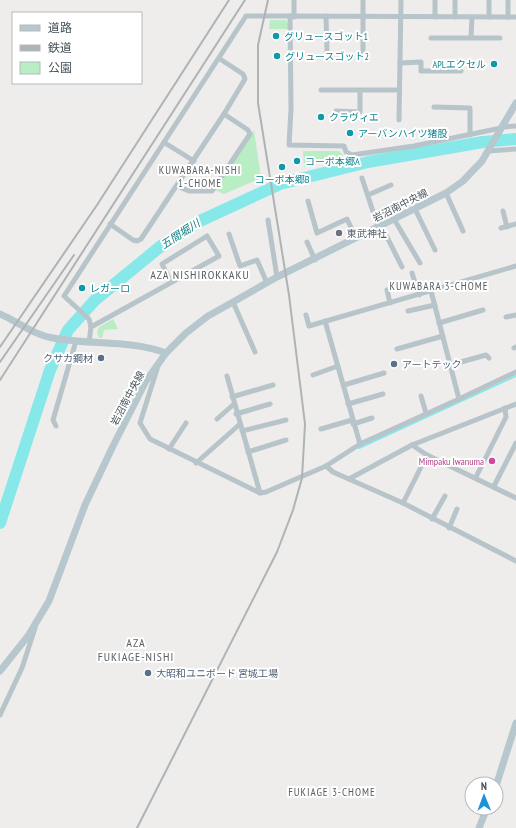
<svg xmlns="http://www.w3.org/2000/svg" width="516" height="828" viewBox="0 0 516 828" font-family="'PT Sans Narrow','Noto Sans JP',sans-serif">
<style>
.green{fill:#b9edc4}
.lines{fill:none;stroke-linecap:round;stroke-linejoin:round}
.stream{stroke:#87e8e9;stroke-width:2}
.river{stroke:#87e8e9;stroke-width:12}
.street{stroke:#b7c4c9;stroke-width:5}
.secondary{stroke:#b7c7ce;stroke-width:7}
.rail{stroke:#aeb3b6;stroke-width:2}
.culture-dot{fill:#0f9aa8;stroke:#fff;stroke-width:1.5}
.worship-dot{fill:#6b7280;stroke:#fff;stroke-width:1.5}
.service-dot{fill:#5c6f8a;stroke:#fff;stroke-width:1.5}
.hotel-dot{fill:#d1479c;stroke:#fff;stroke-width:1.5}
.labels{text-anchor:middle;stroke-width:4;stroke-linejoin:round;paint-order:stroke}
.culture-label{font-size:10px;fill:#0d838f;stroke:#fff;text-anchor:start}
.street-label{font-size:10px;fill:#455359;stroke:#fff}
.worship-label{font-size:10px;fill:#5b616d;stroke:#fff;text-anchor:start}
.service-label{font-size:10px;fill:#4e5e75;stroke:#fff;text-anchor:start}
.hotel-label{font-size:10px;fill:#b23c85;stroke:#fff;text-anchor:end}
.neighbourhood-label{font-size:11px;letter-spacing:1px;fill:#595e61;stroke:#fff}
.water-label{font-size:11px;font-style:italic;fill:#0f8385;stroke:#fff}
.quarter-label{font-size:12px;letter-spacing:1px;fill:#595e61;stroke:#fff}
</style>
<rect width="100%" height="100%" fill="#efecec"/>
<g class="green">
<path d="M270 20H285L288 23V29H269Z"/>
<path d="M254 130 261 178 224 194 215 190Z"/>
<path d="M303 151H339L343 155 340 159 326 160 304 167Z"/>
<path d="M113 319 118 329 104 330 102 338H99L97 332 99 327Z"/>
</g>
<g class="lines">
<path class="stream" d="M359 448 516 376"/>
<path class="river" d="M0 523 50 370 68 330 95 300 161 246 202 220 280 184 368 162 483 142 516 139"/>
<g class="street">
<path d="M363 0V55"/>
<path d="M489 0V17"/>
<path d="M326 16 327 53"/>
<path d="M294 17V0"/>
<path d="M435 17V0"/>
<path d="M455 17V0"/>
<path d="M508 17V0"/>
<path d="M471 37 472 17"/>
<path d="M431 38H500"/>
<path d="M400 63 421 62V71H461"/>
<path d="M321 90H399"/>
<path d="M434 107 470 108V135"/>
<path d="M336 111 360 112V90"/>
<path d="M399 120 401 0"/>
<path d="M503 127 516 126"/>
<path d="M501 128 414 146 352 155 346 152 344 146 289 145 291 109 290 16 516 17"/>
<path d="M165 143 194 161"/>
<path d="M488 151 516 149"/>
<path d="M362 178 378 227"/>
<path d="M177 186 189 191H212L250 134 248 130 224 114"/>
<path d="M446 193 463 231"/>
<path d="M368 195 391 185"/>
<path d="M308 201 317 233 347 219 356 238"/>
<path d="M415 209 435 250"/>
<path d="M503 211 507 227"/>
<path d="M394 219 420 263"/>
<path d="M268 220 277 277"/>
<path d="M110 224 133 240 137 241 141 239 224 114 245 79 243 74 220 59"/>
<path d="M381 225 402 267"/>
<path d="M501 228 516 224"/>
<path d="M229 234 240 266 257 260 267 283"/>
<path d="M307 242 315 260"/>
<path d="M412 273 419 295"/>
<path d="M387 290 390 303"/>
<path d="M233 302 255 352"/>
<path d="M408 311 435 305"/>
<path d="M306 315 309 326 516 266"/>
<path d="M506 317 516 315"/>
<path d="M439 323 483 310"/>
<path d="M91 327 219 256 207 236 162 264 171 282"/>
<path d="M89 342 91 327 89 319 64 296 246 16H290"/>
<path d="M514 348 516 347"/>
<path d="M397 349 443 336"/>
<path d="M450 365 486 355 489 358"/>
<path d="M158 366 140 423 150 439 260 493 266 492 326 466 360 444 325 321"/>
<path d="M313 375 338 366"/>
<path d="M227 376 260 493"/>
<path d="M344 385 384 373"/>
<path d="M421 396 426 413"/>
<path d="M232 397 273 385"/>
<path d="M459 399 516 372"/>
<path d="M348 404 383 394"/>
<path d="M236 414 270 404"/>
<path d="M217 419 234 404"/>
<path d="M353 424 372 418"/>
<path d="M56 426 53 420 76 341"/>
<path d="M321 429 352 420"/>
<path d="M242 431 286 420"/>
<path d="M360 444 459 399 431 291"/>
<path d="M412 445 427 455 516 498"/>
<path d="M169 449 186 423"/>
<path d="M248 452 286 440"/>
<path d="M196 463 240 424"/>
<path d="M326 466 333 472 403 503 516 561"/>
<path d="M476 477 506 417 505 408"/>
<path d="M349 479 412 445 516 404"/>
<path d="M494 486 516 443"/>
<path d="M403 503 427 455"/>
<path d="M432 519 445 496"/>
<path d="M449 528 457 509"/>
<path d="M0 715 22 668 35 628"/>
</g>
<g class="secondary">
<path d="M0 314C18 322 34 335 53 338 91 345 130 340 166 353"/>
<path d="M0 671 28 636 49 601 85 505 113 446 146 381 166 353 186 333 208 316 233 302 277 277 446 193 463 181 482 161 516 103"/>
<path d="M496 786 516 723"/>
<path d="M479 828 487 808"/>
</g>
<g class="rail">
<path d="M0 347 97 205 229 0"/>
<path d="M0 362 74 255"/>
<path d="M0 380 245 0"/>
<path d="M137 828 277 552 293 510 302 478 305 424 289 295 258 103V45L268 0"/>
</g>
</g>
<g class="culture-dot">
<circle cx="276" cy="36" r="4"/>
<circle cx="277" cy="56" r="4"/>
<circle cx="494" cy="64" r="4"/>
<circle cx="321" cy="117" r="4"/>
<circle cx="350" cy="133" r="4"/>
<circle cx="297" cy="161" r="4"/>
<circle cx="282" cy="167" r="4"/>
<circle cx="82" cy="288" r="4"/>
</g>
<circle class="worship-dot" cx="339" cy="233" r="4"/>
<g class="service-dot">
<circle cx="101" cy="358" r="4"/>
<circle cx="394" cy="364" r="4"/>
<circle cx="148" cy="673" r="4"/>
</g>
<circle class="hotel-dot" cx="492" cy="461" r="4"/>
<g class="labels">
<g class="culture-label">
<text x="284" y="40">グリュースゴット1</text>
<text x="285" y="60">グリュースゴット2</text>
<text x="486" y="68" text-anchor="end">APLエクセル</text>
<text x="329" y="121">クラヴィエ</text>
<text x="358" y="137">アーバンハイツ猪股</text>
<text x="305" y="165">コーポ本郷A</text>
<text x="282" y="183" text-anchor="middle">コーポ本郷B</text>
<text x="90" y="292">レガーロ</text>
</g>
<g class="street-label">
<text transform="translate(400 205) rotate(-27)" y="4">岩沼南中央線</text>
<text transform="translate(127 398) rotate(-62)" y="4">岩沼南中央線</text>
</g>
<g class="worship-label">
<text x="347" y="237">東武神社</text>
</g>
<g class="service-label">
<text x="93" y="362" text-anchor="end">クサカ鋼材</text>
<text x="402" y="368">アートテック</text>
<text x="156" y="677">大昭和ユニボード 宮城工場</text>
</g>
<g class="hotel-label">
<text x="484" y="465">Mimpaku Iwanuma</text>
</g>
<g class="neighbourhood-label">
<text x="200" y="174">KUWABARA-NISHI<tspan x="200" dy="13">1-CHOME</tspan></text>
<text x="439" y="290">KUWABARA 3-CHOME</text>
<text x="332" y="796">FUKIAGE 3-CHOME</text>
</g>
<g class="water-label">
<text transform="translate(180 234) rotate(-33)" y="4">五間堀川</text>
</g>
<g class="quarter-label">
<text x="200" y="279">AZA NISHIROKKAKU</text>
<text x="136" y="647">AZA<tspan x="136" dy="14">FUKIAGE-NISHI</tspan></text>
</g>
</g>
<rect x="12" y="12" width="130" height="72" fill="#ffffff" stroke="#b5babd"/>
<rect x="20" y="25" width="20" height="6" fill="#b7c7ce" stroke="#b5babd"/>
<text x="48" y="32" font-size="12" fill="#455359">道路</text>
<rect x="20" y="45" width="20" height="6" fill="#aeb3b6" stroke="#b5babd"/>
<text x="48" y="52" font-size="12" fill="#455359">鉄道</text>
<rect x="20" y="62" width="20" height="12" fill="#b9edc4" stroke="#b5babd"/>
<text x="48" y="72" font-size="12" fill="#455359">公園</text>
<g transform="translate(484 796) rotate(359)"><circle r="19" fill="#ffffff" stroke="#b5babd"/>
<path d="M0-3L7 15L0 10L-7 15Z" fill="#1c93d9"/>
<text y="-6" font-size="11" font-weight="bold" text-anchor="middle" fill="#455359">N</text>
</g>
</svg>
